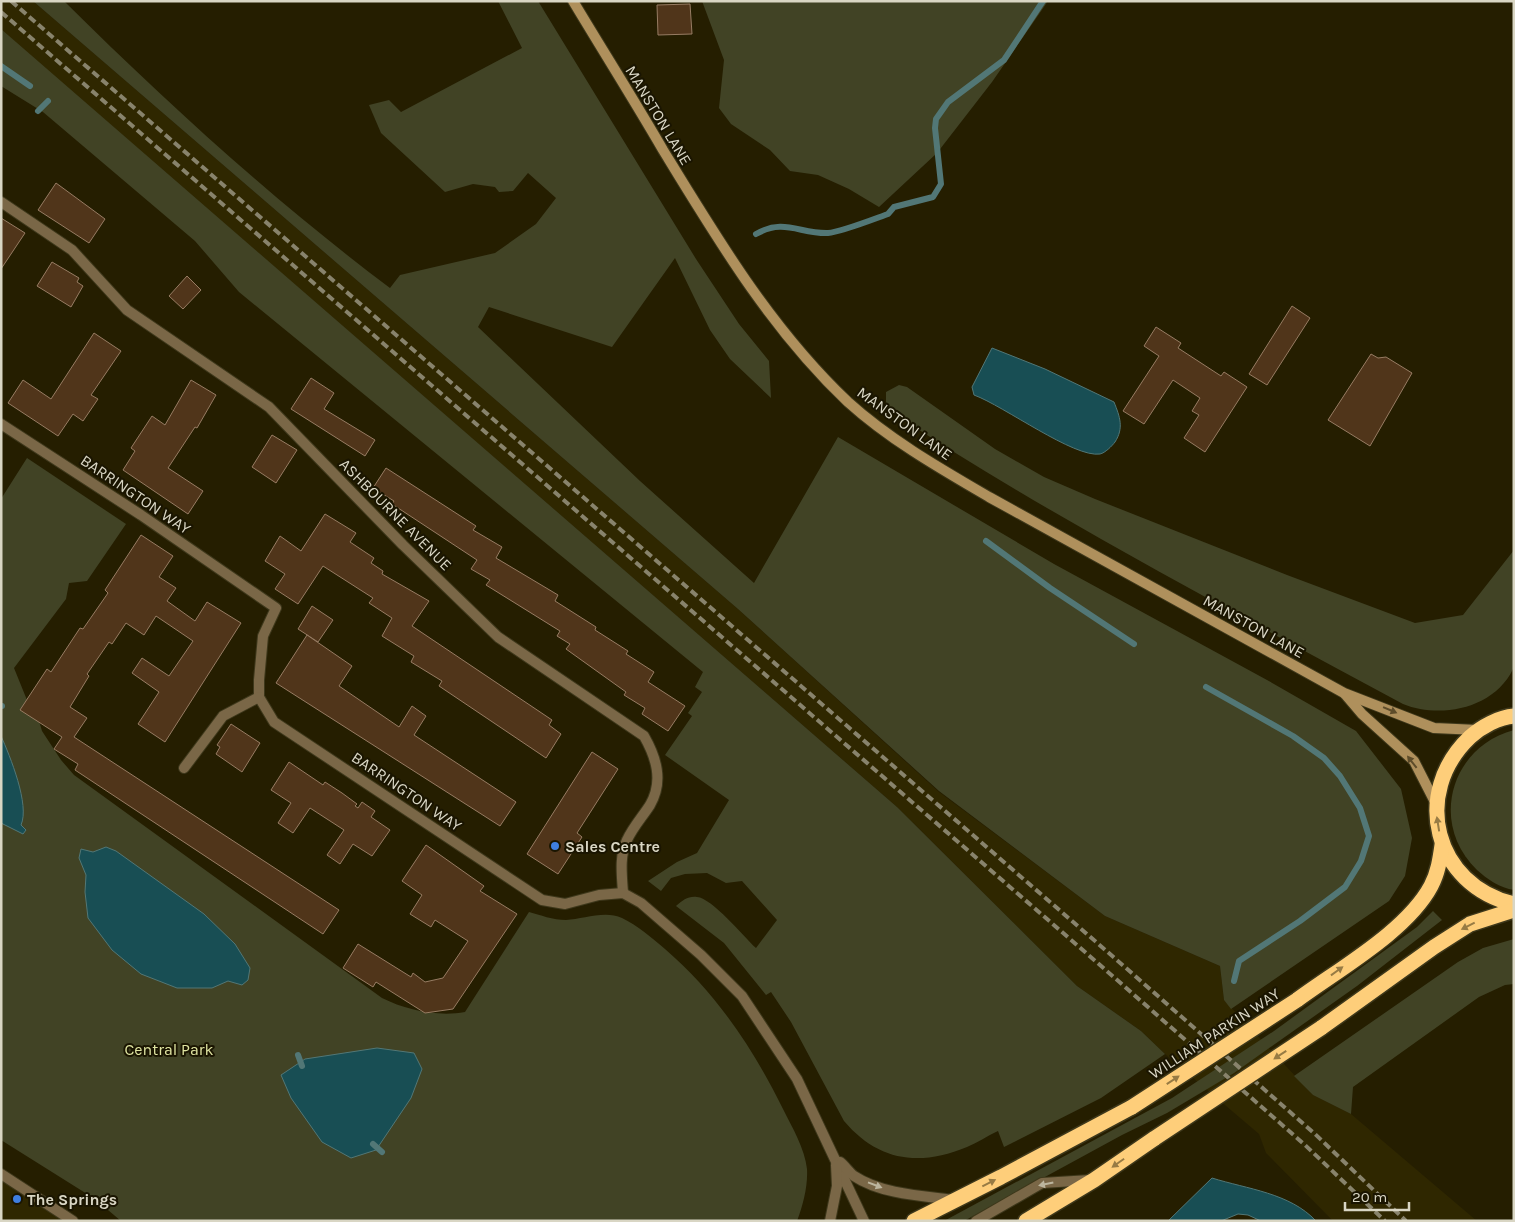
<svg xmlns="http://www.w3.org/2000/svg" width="1515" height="1222" viewBox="0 0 1515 1222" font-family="Karla,sans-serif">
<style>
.built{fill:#2f2700}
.green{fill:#414325}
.water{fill:#184e54;stroke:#527776}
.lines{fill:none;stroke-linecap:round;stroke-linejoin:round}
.stream{stroke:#527776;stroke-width:6}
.building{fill:#50351a;stroke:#977c63}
.street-casing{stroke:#3e381b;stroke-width:12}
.secondary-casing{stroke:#3e381b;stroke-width:12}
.highway-casing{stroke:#3e381b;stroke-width:18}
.street{stroke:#7a6747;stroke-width:10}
.secondary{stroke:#af905c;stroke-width:10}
.highway{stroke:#fece7a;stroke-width:15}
.rail{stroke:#88836c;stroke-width:4;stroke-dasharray:8 4;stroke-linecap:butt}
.highway-bridge-casing{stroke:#3e381b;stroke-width:18;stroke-linecap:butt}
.highway-bridge{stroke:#fece7a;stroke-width:15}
.oneway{fill:#5d4c2a}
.oneway2{fill:#977b44}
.oneway3{fill:#bcb59e}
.shop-dot{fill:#3f7fe0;stroke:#1a1501;stroke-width:2}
.labels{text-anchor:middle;stroke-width:4;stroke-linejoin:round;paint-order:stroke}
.street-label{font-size:16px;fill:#d9d6c4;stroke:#1a1501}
.poi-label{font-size:16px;font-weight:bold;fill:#d9d6c4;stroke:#1a1501;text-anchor:start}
.park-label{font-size:16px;fill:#dfe4a1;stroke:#1a1501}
</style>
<rect width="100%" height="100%" fill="#251e00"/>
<g class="built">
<path d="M1 1H33L738 609 939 792 1105 916 1220 966 1224 1000 1313 1095 1351 1114 1477 1221H1333L1266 1153 1259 1134 1165 1054 1141 1031 1077 986 897 807 1 30Z"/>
<path d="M1 1177 66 1221H1Z"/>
</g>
<g class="green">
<path d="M33 1H64C167 103 274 201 390 288L400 275 495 253 536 224 556 198 528 173 513 191 499 192 495 187 473 184 445 192 381 133 369 105 389 100 401 112 522 48 498 1H538L696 259 739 324 769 361 771 398 730 359 710 330 675 258 612 347 489 307 478 327 640 481 754 583 838 437 1054 564 1267 680 1356 731 1401 789 1412 838 1405 876 1389 901 1231 1009 1224 1000 1220 966 1105 916 939 791 738 609Z"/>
<path d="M702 1H1048L992 82 937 153 879 207 849 189 818 175 790 171 770 150 731 124 719 108 724 60Z"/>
<path d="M1 29 897 807 1077 986 1141 1031 1165 1054 1101 1098 1004 1147 998 1131C987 1136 977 1143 967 1147 919 1167 878 1161 844 1121L791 1022 771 992 766 995 724 943 676 906C683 900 688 896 697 897 712 898 744 937 756 948L777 920 742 881 726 883 707 873 685 874 671 878 661 891 648 881 677 862 697 853 729 800 665 755 692 716 688 713 702 692 695 687 703 672 239 292 195 241 43 112 1 86Z"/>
<path d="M899 385 907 387 995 449 1044 477 1095 499 1287 575 1415 623 1463 615 1514 550C1514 581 1514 611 1514 642 1514 650 1515 662 1513 669 1494 709 1440 719 1403 704 1230 610 1054 519 890 411L886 404V392Z"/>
<path d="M27 458 126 524 87 581 69 583 66 599 14 668 29 705 37 714 42 731 61 760 74 775 382 998C406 1010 438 1017 465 1012L529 912C540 915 553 920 566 920 583 919 605 910 622 918 637 925 652 938 665 949 716 993 753 1048 783 1109 792 1127 805 1149 807 1169 808 1186 803 1205 797 1221H121L95 1199 1 1140V499Z"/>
<path d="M1514 730V890C1500 888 1487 879 1477 870 1429 824 1450 747 1514 730Z"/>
<path d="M1433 911 1442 920 1357 986 1234 1073 1167 1113 1122 1135 964 1221H944L1172 1098 1274 1031 1417 927Z"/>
<path d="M1514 939V984L1505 985 1479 997 1353 1087 1351 1114 1313 1095 1294 1076 1458 962 1483 948Z"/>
</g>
<g class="water">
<path d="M992 348 1045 369 1114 402C1120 417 1124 428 1115 442 1112 446 1105 453 1100 454 1074 458 1004 406 974 395L972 387Z"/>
<path d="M1 736C10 756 30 805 21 825L26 830 23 834 1 823Z"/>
<path d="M106 847 116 851 204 914 235 944 250 968 248 980 242 985 228 981 212 988H177L141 974 112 950 88 918 85 892 86 875 79 858 81 849 93 852Z"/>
<path d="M377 1048 414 1053 422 1069 411 1098 376 1150 351 1158 322 1142 291 1098 281 1075 305 1059Z"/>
<path d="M1212 1178C1247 1189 1290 1193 1316 1221H1261L1248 1215 1238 1214 1221 1221H1168Z"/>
</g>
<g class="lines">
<g class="stream">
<path d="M1 66 30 86"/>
<path d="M38 111 48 101"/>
<path d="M756 234C784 218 800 234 828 233 841 232 874 219 888 214L894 207 933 197 941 184 935 128 936 119 948 102 1004 60 1043 1"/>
<path d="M986 541 1050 588 1134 644"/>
<path d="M1206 687 1293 736 1324 758 1340 776 1360 808 1369 836 1361 861 1345 887 1300 921 1239 961 1234 981"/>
<path d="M1 706H2"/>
<path d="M298 1055 302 1066"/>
<path d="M373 1144 382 1152"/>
</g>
</g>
<g class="building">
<path d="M690 4 692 34 658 35 657 5Z"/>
<path d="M56 183 105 219 89 243 38 210Z"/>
<path d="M1 218 25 233 1 269Z"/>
<path d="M52 262 79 278 77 282 83 286 71 307 37 286Z"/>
<path d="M187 276 201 290 183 309 169 296Z"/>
<path d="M1292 306 1310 318 1267 385 1249 374Z"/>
<path d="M1156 327 1181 343 1178 348 1221 376 1224 372 1247 387 1205 452 1184 438 1199 415 1192 411 1200 398 1173 380 1144 424 1123 411 1159 356 1144 346Z"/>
<path d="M94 333 121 351 91 395 98 399 83 421 73 414 58 436 8 403 23 380 51 399Z"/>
<path d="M1371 354 1378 358 1386 357 1412 373 1370 446 1328 420Z"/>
<path d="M311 378 334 393 324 409 375 440 365 456 291 409Z"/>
<path d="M191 380 216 395 197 428 195 427 168 468 203 491 188 514 123 470 135 451 131 448 152 416 165 425Z"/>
<path d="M272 435 297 450 276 483 252 467Z"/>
<path d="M386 468 476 526 473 530 502 547 496 558 558 595 555 601 596 627 595 630 628 651 626 654 654 672 648 682 685 706 668 731 642 714 645 708 624 695 626 692 566 649 570 644 557 636 560 631 486 585 490 580 471 569 477 560 392 504 394 501 373 488Z"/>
<path d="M325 514 356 533 350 542 374 558 371 563 383 571 382 574 429 601 412 626 552 720 549 725 561 734 546 758 439 686 442 681 411 662 414 656 382 636 392 618 369 603 373 598 323 566 298 604 275 589 285 574 265 561 280 536 301 551Z"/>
<path d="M141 535 173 556 159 577 176 588 167 601 195 621 207 602 241 623 165 742 138 724 159 692 132 673 142 658 169 676 193 641 156 616 144 635 126 623 112 644 109 642 87 674 89 676 70 707 87 718 74 737 339 910 323 934 75 770 78 764 54 749 62 737 20 710 47 669 51 672 80 628 83 629 108 593 105 590Z"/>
<path d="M312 606 333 620 318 642 298 629Z"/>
<path d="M307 635 352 666 339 686 399 727 412 706 426 716 414 735 516 802 500 826 276 683Z"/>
<path d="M231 724 260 743 242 772 216 754 220 747 217 745Z"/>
<path d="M592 752 618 769 577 833 582 837 558 874 527 854Z"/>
<path d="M289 762 323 785 325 782 342 793 357 804 355 806 358 808 362 802 375 811 371 817 390 830 372 856 353 844 340 864 327 855 344 830 310 808 293 833 278 823 291 803 271 790Z"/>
<path d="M426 845 484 886 480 891 517 914 453 1009 425 1013 376 982 373 987 343 968 358 944 411 977 413 973 425 982 443 978 468 941 435 920 431 927 410 914 422 895 402 881Z"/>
</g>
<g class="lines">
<defs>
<g id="street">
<path d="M1 202 72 250 127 310 269 407 403 545 498 637 644 736C656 757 664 781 650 805 643 816 633 827 627 840 619 856 622 876 623 893"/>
<path d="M1 424 141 515 276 608 263 636 259 680V697L274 722 542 900 565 904 599 895 623 893 641 903 701 955 742 996 797 1079 864 1221"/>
<path d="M184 768 223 716 259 697"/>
<path d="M840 1162C845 1166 849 1172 854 1176 881 1194 922 1196 954 1200"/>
<path d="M1 1174 73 1221"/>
<path d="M830 1221 837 1186 836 1165"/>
<path d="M976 1221 1042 1183 1090 1180"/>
</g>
<g id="secondary">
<path d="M573 1C603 51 634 100 663 150 718 240 771 329 848 402 890 440 941 469 989 497L1344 693 1434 728 1478 730"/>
<path d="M1345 694 1362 714 1414 761 1436 804"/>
</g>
<g id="highway">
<path d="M1514 716C1499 717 1481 727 1470 737 1411 793 1434 885 1514 904"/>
<path d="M1297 1000C1339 969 1407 931 1431 886 1438 873 1440 859 1442 845"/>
<path d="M1321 1028 1434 947 1470 924 1514 910"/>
<path d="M914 1221 1001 1177 1132 1107"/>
<path d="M1026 1221 1094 1180 1155 1138"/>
</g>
</defs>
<use href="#street" class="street-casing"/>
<use href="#secondary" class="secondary-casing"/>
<use href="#highway" class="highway-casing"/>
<use href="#street" class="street"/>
<use href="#secondary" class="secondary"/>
<use href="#highway" class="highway"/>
<g class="rail">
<path d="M11 1 1110 954 1315 1134 1406 1221"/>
<path d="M1 12 1100 965 1305 1145 1385 1221"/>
</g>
<defs>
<g id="highway-bridge">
<path d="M1132 1107 1297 1000"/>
<path d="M1155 1138 1321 1028"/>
</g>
</defs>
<use href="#highway-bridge" class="highway-bridge-casing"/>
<use href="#highway-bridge" class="highway-bridge"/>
</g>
<defs><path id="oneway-solid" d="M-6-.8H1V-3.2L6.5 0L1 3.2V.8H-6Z" transform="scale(1.25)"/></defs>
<g class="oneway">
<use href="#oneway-solid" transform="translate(1390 710) rotate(23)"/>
<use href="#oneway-solid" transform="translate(1412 762) rotate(-128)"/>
</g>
<g class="oneway2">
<use href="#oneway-solid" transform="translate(1438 824) rotate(-99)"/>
<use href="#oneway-solid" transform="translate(1468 926) rotate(153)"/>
<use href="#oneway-solid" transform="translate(1337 971) rotate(-36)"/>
<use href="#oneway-solid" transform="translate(1280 1055) rotate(147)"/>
<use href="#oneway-solid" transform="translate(1173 1080) rotate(-33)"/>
<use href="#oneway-solid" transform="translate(1118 1163) rotate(145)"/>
<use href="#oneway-solid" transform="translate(989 1183) rotate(-27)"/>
</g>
<g class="oneway3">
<use href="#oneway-solid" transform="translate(1046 1184) rotate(168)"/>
<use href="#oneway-solid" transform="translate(875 1185) rotate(21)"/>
</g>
<g class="shop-dot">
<circle cx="555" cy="846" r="5"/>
<circle cx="17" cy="1199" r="5"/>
</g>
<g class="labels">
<g class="street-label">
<text transform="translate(659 115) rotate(59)" y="6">MANSTON LANE</text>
<text transform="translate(905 423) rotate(36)" y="6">MANSTON LANE</text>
<text transform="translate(136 494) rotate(34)" y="6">BARRINGTON WAY</text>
<text transform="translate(396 514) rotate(45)" y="6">ASHBOURNE AVENUE</text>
<text transform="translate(1254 626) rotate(29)" y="6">MANSTON LANE</text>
<text transform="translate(407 791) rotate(34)" y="6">BARRINGTON WAY</text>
<text transform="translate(1214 1033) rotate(-33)" y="6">WILLIAM PARKIN WAY</text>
</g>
<g class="poi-label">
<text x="565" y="852">Sales Centre</text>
<text x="27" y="1205">The Springs</text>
</g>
<g class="park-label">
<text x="169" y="1055">Central Park</text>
</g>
</g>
<rect width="1515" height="1222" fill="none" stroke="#d9d6c4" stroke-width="5"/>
<path d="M1345 1202v8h64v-8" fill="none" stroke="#d9d6c4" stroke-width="2.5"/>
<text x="1352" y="1202" font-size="15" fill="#d9d6c4" stroke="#1a1501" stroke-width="4" paint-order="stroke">20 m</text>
</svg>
